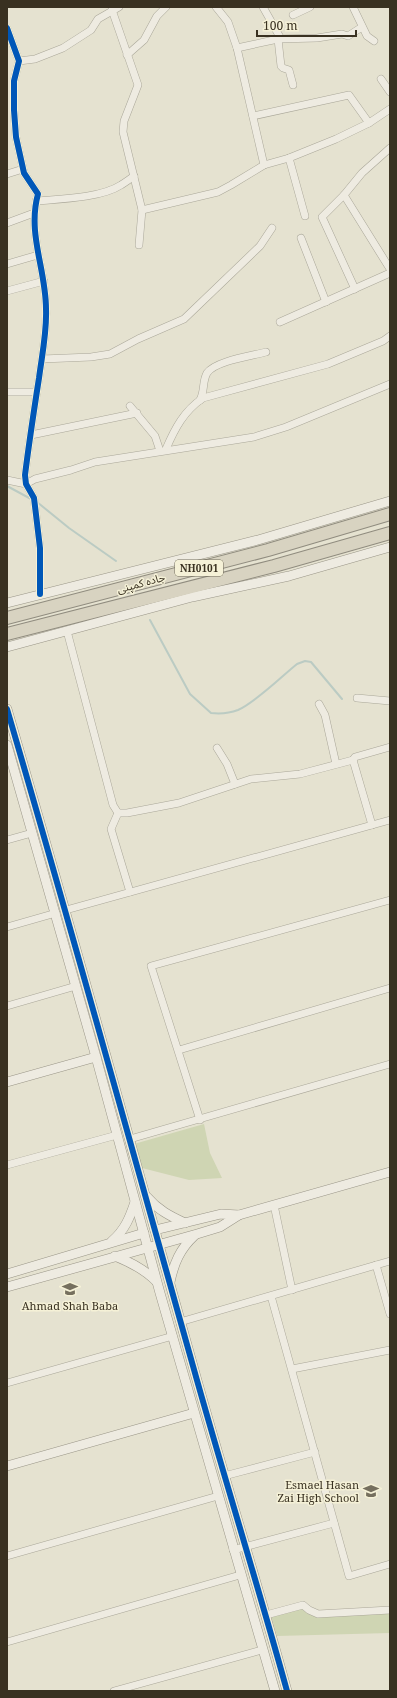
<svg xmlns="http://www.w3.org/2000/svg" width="397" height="1698" viewBox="0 0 397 1698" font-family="'Noto Serif','Noto Sans Arabic',serif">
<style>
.green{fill:#cfd5b3}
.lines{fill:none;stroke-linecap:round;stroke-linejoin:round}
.stream{stroke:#bbcbc3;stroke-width:2}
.street-casing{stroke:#aaa799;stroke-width:8}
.secondary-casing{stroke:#9a9688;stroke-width:10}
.highway-casing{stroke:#908c7f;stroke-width:14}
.street{stroke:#eeebe1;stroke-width:7}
.secondary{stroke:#eeebe1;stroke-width:9}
.highway{stroke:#d8d3c1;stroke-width:12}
.cycleway-casing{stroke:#f5f1d7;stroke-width:8}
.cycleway{stroke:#0057b8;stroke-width:6}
.labels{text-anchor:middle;stroke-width:3;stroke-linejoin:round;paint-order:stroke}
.shield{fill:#f5f1d7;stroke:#716b58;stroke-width:1}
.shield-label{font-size:10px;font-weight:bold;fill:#393121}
.street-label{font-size:11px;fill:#393121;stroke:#f5f1d7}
.poi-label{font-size:11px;fill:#393121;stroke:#f5f1d7}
</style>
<rect width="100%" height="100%" fill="#e5e2d0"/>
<g class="green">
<path d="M204 1124 210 1153 222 1178 189 1180 142 1168 134 1144Z"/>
<path d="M301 1608 314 1616 390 1611V1633L277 1636 271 1616Z"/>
</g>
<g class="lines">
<g class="stream">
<path d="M7 486 31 499"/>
<path d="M37 502 69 528 116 561"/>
<path d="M150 620 190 694 211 713C220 714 230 713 238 710 256 702 282 676 297 664L305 661 311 662 342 699"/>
</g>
<defs>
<g id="street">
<path d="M216 7 228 22 237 48 264 165"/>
<path d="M263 7 281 39"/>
<path d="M353 7 367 36 374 41"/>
<path d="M112 10 138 85 124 121 123 132 142 210 139 245"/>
<path d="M293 15 310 7"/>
<path d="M7 28 19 61 14 81V110L16 137 24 173 38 194C27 234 46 269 46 309 47 332 42 355 39 378 34 410 29 443 25 475L26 484 34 498 40 548V594"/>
<path d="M278 39 281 66 283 68 289 70 293 85"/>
<path d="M237 48 278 39 317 38 342 34 348 36 362 27"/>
<path d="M127 55 144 40 157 16 166 7"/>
<path d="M19 61 35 59 63 48 91 30 98 19 119 7"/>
<path d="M381 79 390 92"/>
<path d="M253 116 349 95 369 123"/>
<path d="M289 158 305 216"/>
<path d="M7 174 23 169"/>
<path d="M344 195 390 269"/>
<path d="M36 201C60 199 101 198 121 185 126 182 130 179 134 176"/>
<path d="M142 210 218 192 231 185 264 165 289 158 336 139 369 123 390 109"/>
<path d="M7 223 34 213"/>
<path d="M301 238 326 302"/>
<path d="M7 264 38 255"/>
<path d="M355 289 322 217 344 195 362 173 390 148"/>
<path d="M7 291 44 281"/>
<path d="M280 322 390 273"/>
<path d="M42 359 91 357 110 354 138 339 184 319 260 246 272 228"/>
<path d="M7 392H37"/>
<path d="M200 400C205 391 202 382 207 373 215 361 251 356 266 352"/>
<path d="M130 406 155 436 160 451"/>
<path d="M31 435 137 413"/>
<path d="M166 449C175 428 184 411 203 398L328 364 383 341 390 336"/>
<path d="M7 480 26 484 35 479 71 470 95 462 254 437 286 427 390 384"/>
<path d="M67 631 113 805 118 813"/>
<path d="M357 698 390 701"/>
<path d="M319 704 325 715 336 764"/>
<path d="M217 748 227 764 235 784"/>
<path d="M118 813H127L179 803 251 779 300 774 353 760"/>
<path d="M118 813 111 829 130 892"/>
<path d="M372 825 353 760 355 757 390 747"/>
<path d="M7 840 32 833"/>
<path d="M66 910 390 820"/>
<path d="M7 927 56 913"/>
<path d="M7 1006 76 986"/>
<path d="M179 1050 390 988"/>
<path d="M200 1120 151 966 390 900"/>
<path d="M130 1139 390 1064"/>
<path d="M7 1165 117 1135"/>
<path d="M274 1205 292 1290"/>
<path d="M376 1265 390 1314"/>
<path d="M271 1296 349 1576 390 1564"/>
<path d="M180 1322 390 1261"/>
<path d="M292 1369 390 1350"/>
<path d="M7 1383 173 1336"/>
<path d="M224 1476 315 1452"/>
<path d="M233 1550 334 1523"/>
<path d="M7 1556 218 1496"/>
<path d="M266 1615 303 1605 309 1610 318 1614 390 1610"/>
<path d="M7 1642 240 1575"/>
<path d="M114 1691 262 1650"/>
</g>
<g id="secondary">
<path d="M7 603 258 540 390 501"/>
<path d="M7 647 192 597 289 576 390 547"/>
<path d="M7 709C71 927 131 1146 193 1366 223 1474 257 1582 287 1691"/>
<path d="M7 745 96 1057 160 1293 275 1691"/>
<path d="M7 1082 96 1057"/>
<path d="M147 1197C158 1210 170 1216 185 1223"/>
<path d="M155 1230 221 1214 239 1215"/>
<path d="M112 1241C125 1230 130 1217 135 1202"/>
<path d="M115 1256C130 1262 144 1269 156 1281"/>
<path d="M7 1274 144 1233"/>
<path d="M170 1282C174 1263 180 1249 194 1236"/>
<path d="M7 1287 197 1234 220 1227 239 1215 390 1172"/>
<path d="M7 1466 194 1413"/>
</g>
<g id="highway">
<path d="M7 618 268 550 390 514"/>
<path d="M7 634 274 566 390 533"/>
</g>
</defs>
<use href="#street" class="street-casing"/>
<use href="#secondary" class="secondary-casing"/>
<use href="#highway" class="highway-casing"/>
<use href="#street" class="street"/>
<use href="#secondary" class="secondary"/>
<use href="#highway" class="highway"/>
<defs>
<g id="cycleway">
<path d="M7 28 19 61 14 81V110L16 137 24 173 38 194C27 234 46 269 46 309 47 332 42 355 39 378 34 410 29 443 25 475L26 484 34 498 40 548V594"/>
<path d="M7 709C71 927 131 1146 193 1366 223 1474 257 1582 287 1691"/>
</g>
</defs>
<use href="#cycleway" class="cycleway-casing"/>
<use href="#cycleway" class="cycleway"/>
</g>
<defs>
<symbol id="school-bare" viewBox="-9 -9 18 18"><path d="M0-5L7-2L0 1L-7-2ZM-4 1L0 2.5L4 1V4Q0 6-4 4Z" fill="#756f5e" stroke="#f5f1d7" stroke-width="2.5" paint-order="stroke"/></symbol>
</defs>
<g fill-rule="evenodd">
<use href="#school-bare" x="59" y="1278" width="22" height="22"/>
<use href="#school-bare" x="360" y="1480" width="22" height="22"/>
</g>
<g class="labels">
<rect class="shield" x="175" y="560" width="48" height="16" rx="3"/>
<g class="shield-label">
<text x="199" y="572">NH0101</text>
</g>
<g class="street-label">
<text transform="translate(141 583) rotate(-15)" y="4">جاده کمپنی</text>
</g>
<g class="poi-label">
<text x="70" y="1310">Ahmad Shah Baba</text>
<text x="359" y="1489" text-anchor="end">Esmael Hasan<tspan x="359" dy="13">Zai High School</tspan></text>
</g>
</g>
<rect width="397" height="1698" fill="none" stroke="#393121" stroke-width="16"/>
<path d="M257 30v6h99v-6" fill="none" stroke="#393121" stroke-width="2"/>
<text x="263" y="30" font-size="12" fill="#393121" stroke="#f5f1d7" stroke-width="3" paint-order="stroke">100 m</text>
</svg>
